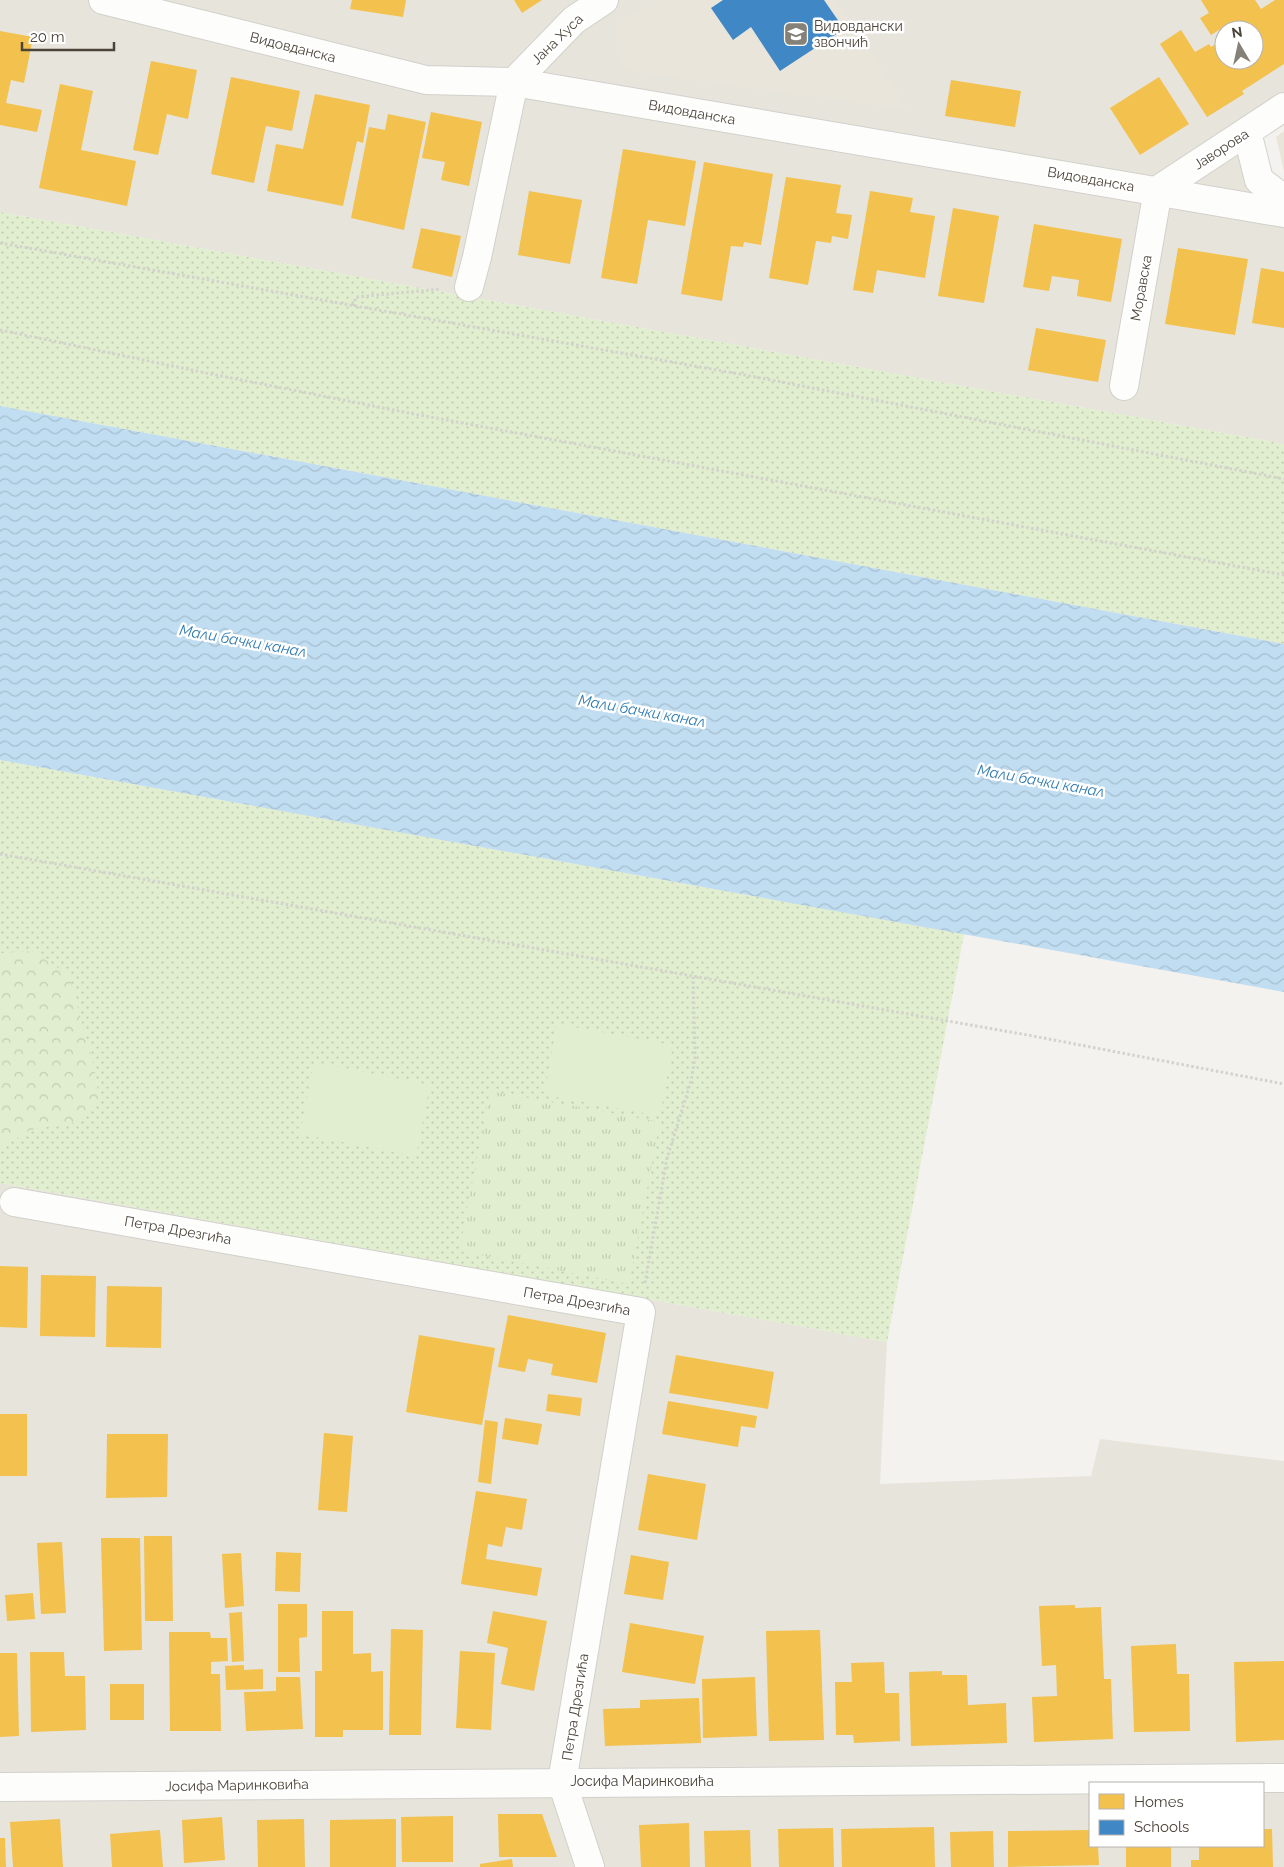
<svg xmlns="http://www.w3.org/2000/svg" width="1284" height="1867" viewBox="0 0 1284 1867" font-family="Raleway,sans-serif">
<style>
.residential{fill:#e7e4dc;fill-rule:evenodd}
.education{fill:#eae5da}
.grass{fill:url(#grass-dots)}
.forest{fill:url(#forest-crowns)}
.park{fill:url(#park-tufts)}
.garden{fill:#e1eecf}
.water{fill:url(#water-waves)}
.homes{fill:#f2c14e}
.schools{fill:#3f88c5}
.lines{fill:none;stroke-linecap:round;stroke-linejoin:round}
.minor-casing{stroke:#d2d0cb;stroke-width:30}
.path{stroke:#d3d2cc;stroke-width:3;stroke-dasharray:2.5 2.5;stroke-linecap:butt}
.minor{stroke:#fdfdfc;stroke-width:28}
.labels{text-anchor:middle;stroke-width:5;stroke-linejoin:round;paint-order:stroke}
.poi-label{font-size:14px;fill:#4b4439;stroke:#fff;text-anchor:start}
.street-label{font-size:14px;fill:#4b4439;stroke:#fff}
.water-label{font-size:15px;font-style:italic;fill:#2e7ab2;stroke:#fff}
</style>
<defs>
<pattern id="grass-dots" width="8" height="8" patternUnits="userSpaceOnUse" patternTransform="scale(1.25)"><rect width="8" height="8" fill="#e1eecf"/><path d="M2 2h.1M6 6h.1" fill="none" stroke="#c3cdb2" stroke-width="1.8" stroke-linecap="round"/></pattern>
<pattern id="forest-crowns" width="20" height="18" patternUnits="userSpaceOnUse" patternTransform="scale(1.25)"><rect width="20" height="18" fill="#e1eecf"/><path d="M2 6a3 3 0 1 1 6 0M12 15a3 3 0 1 1 6 0" fill="none" stroke="#c3cdb2"/></pattern>
<pattern id="park-tufts" width="24" height="20" patternUnits="userSpaceOnUse" patternTransform="scale(1.25)"><rect width="24" height="20" fill="#e1eecf"/><path d="M3 7l-1-3M5 7V3M7 7l1-3M15 17l-1-3M17 17v-4M19 17l1-3" fill="none" stroke="#c3cdb2"/></pattern>
<pattern id="water-waves" width="16" height="10" patternUnits="userSpaceOnUse" patternTransform="scale(1.25)"><rect width="16" height="10" fill="#c0ddf1"/><path d="M0 5q4-4 8 0t8 0" fill="none" stroke="#a6bfcf"/></pattern>
</defs>
<rect width="100%" height="100%" fill="#f4f2ee"/>
<g class="residential">
<path d="M0 0H1284V124L1261 140 1268 173 1284 186V444L0 212ZM1224 30H1254V60H1224Z"/>
<path d="M0 1183 887 1342 880 1484 1091 1476 1100 1439 1284 1461V1867H0ZM1090 1783H1263V1846H1090Z"/>
</g>
<g class="education">
<path d="M654 0H836L908 110 643 73 627 69 617 60 616 25Z"/>
<path d="M1284 131V171L1276 137Z"/>
</g>
<g class="grass">
<path d="M0 212 1284 444V644L0 406Z"/>
<path d="M0 760 964 934 887 1342 0 1183Z"/>
</g>
<path class="forest" d="M32 951 69 975 93 1063 100 1102 82 1121 30 1130 0 1149V953Z"/>
<path class="park" d="M490 1091 660 1122 629 1284 459 1251Z"/>
<g class="garden">
<path d="M557 1024 673 1045 660 1116 544 1095Z"/>
<path d="M314 1062 430 1085 416 1156 300 1134Z"/>
</g>
<path class="water" d="M0 406 1284 644V992L0 760Z"/>
<g class="homes">
<path d="M352 0H406L403 17 350 9Z"/>
<path d="M514 0H542L522 13Z"/>
<path d="M1201 0H1255L1261 9 1275 0H1284V64L1242 91 1244 94 1207 117 1160 44 1181 30 1195 52 1209 44 1211 47 1224 39V60H1254V30H1224V38L1219 30 1211 35 1200 18 1209 13Z"/>
<path d="M0 31 33 37 24 83 11 80 6 103 42 110 37 132 0 125Z"/>
<path d="M151 61 197 70 188 119 167 114 158 155 133 150Z"/>
<path d="M231 77 300 91 292 131 266 126 254 183 211 174Z"/>
<path d="M1159 77 1189 124 1140 155 1110 108Z"/>
<path d="M951 80 1021 91 1015 127 945 116Z"/>
<path d="M60 84 93 91 81 150 136 161 127 206 39 188Z"/>
<path d="M315 94 370 105 363 143 357 141 343 206 267 191 276 144 303 149Z"/>
<path d="M431 112 482 122 469 186 441 180 445 162 422 158Z"/>
<path d="M388 114 426 122 404 230 351 218 369 127 385 130Z"/>
<path d="M623 149 696 161 685 226 648 220 637 284 601 278Z"/>
<path d="M704 162 773 174 761 245 744 242 743 247 731 246 722 301 681 294Z"/>
<path d="M786 177 841 185 836 213 852 215 848 239 832 236 831 243 816 241 808 285 769 278Z"/>
<path d="M529 191 582 200 570 264 518 255Z"/>
<path d="M870 191 913 198 910 212 935 216 925 278 877 270 873 293 853 290Z"/>
<path d="M953 208 999 216 984 303 938 296Z"/>
<path d="M1034 224 1122 239 1111 302 1077 296 1079 280 1052 276 1049 291 1023 287Z"/>
<path d="M421 228 461 236 452 277 412 268Z"/>
<path d="M1178 248 1248 259 1235 335 1165 324Z"/>
<path d="M1261 268 1284 272V328L1252 323Z"/>
<path d="M1036 328 1106 340 1098 382 1028 370Z"/>
<path d="M0 1266 28 1267 27 1328 0 1327Z"/>
<path d="M41 1275 96 1276 95 1337 40 1336Z"/>
<path d="M107 1286 162 1287 161 1348 106 1347Z"/>
<path d="M508 1315 606 1333 597 1383 551 1375 553 1364 528 1359 525 1372 498 1367Z"/>
<path d="M419 1335 495 1348 482 1425 406 1412Z"/>
<path d="M676 1355 774 1372 768 1409 669 1393Z"/>
<path d="M548 1394 582 1398 580 1416 546 1411Z"/>
<path d="M668 1401 757 1416 755 1428 741 1426 738 1447 662 1434Z"/>
<rect x="0" y="1414" width="27" height="62"/>
<path d="M505 1418 542 1424 538 1445 502 1439Z"/>
<path d="M485 1420 498 1422 491 1484 478 1482Z"/>
<path d="M324 1433 353 1436 347 1512 318 1510Z"/>
<path d="M107 1434H168L167 1497 106 1498Z"/>
<path d="M648 1474 706 1484 697 1540 638 1530Z"/>
<path d="M476 1491 527 1499 522 1530 506 1527 502 1547 488 1544 486 1559 542 1568 537 1596 461 1584Z"/>
<path d="M144 1536H172L173 1621H145Z"/>
<path d="M101 1538H140L142 1650 104 1651Z"/>
<path d="M62 1542 66 1613 41 1614 37 1543Z"/>
<path d="M276 1552 301 1553 300 1592 275 1591Z"/>
<path d="M241 1553 244 1606 225 1608 222 1554Z"/>
<path d="M631 1555 669 1562 663 1600 624 1594Z"/>
<path d="M33 1593 35 1619 7 1621 5 1595Z"/>
<path d="M278 1604H307V1637L299 1638 300 1672H278Z"/>
<path d="M1075 1605V1608L1101 1607 1104 1679H1111L1113 1739 1034 1742 1032 1697 1057 1696 1056 1665 1042 1666 1039 1606Z"/>
<path d="M322 1611H353V1654L371 1653V1672L383 1671V1730H343V1737H315V1671H322Z"/>
<path d="M493 1611 547 1621 534 1691 501 1684 508 1648 487 1643Z"/>
<path d="M242 1612 244 1661 232 1662 229 1613Z"/>
<path d="M630 1623 704 1636 695 1684 622 1672Z"/>
<path d="M391 1629 423 1630 421 1735H389Z"/>
<path d="M820 1630 824 1740 769 1741 766 1631Z"/>
<path d="M169 1632H210L211 1638H227L228 1661 211 1662V1674H220L221 1731H170Z"/>
<path d="M1176 1644 1177 1674H1189L1190 1731 1134 1732 1131 1646Z"/>
<path d="M460 1651 495 1653 491 1730 456 1728Z"/>
<path d="M30 1652H64L65 1676H85L86 1730 31 1732Z"/>
<path d="M0 1653H17L19 1736 0 1737Z"/>
<path d="M1284 1661V1740L1236 1742 1234 1662Z"/>
<path d="M884 1662 885 1693H899L900 1741 854 1743 853 1735H836L835 1682H852L851 1663Z"/>
<path d="M244 1665V1670L263 1669V1689L226 1690 225 1666Z"/>
<path d="M942 1671V1675H967L968 1705 1006 1703 1007 1743 911 1746 909 1672Z"/>
<path d="M276 1677H300L303 1729 246 1731 244 1692 276 1691Z"/>
<path d="M755 1677 757 1736 703 1738 702 1679Z"/>
<rect x="110" y="1684" width="34" height="36"/>
<path d="M699 1698 701 1743 605 1746 603 1709 640 1708V1700Z"/>
<path d="M498 1814H542L557 1857H499Z"/>
<path d="M453 1816V1862H402L401 1817Z"/>
<path d="M222 1817 225 1860 184 1863 182 1820Z"/>
<path d="M60 1819 63 1867H13L10 1822Z"/>
<path d="M304 1819 305 1867H258L257 1820Z"/>
<path d="M396 1819V1867H330V1820Z"/>
<path d="M689 1823 690 1867H641L639 1825Z"/>
<path d="M934 1827 935 1867H842L841 1829Z"/>
<path d="M833 1828 834 1867H779L778 1829Z"/>
<path d="M1263 1829H1272L1273 1867H1191V1860H1199V1846H1263Z"/>
<path d="M160 1830 163 1867H112L110 1834Z"/>
<path d="M750 1830 751 1867H705L704 1831Z"/>
<path d="M1090 1830V1846H1098L1099 1865 1008 1867V1831Z"/>
<path d="M993 1831 994 1867H951L950 1832Z"/>
<path d="M0 1838H5L6 1867H0Z"/>
<rect x="1126" y="1846" width="45" height="21"/>
<path d="M512 1859 513 1867H480V1864Z"/>
</g>
<path class="schools" d="M723 0H824L844 29 780 71 751 27 733 40 711 8Z"/>
<g class="lines">
<defs>
<g id="minor">
<path d="M103 0 426 80 514 82 1284 213"/>
<path d="M1247 132 1259 180 1284 199"/>
<path d="M469 287 477 257 514 82 574 20 604 0"/>
<path d="M1124 386 1158 190 1284 107"/>
<path d="M14 1202 641 1312 562 1782 590 1867"/>
<path d="M0 1787 1284 1778"/>
</g>
</defs>
<use href="#minor" class="minor-casing"/>
<g class="path">
<path d="M0 243 745 375 1284 479"/>
<path d="M353 306 356 297 441 289"/>
<path d="M0 330 211 374 414 414 1284 575"/>
<path d="M0 854 1033 1036 1284 1084"/>
<path d="M645 1283 667 1158 691 1081 695 1058 693 977"/>
</g>
<use href="#minor" class="minor"/>
</g>
<defs>
<symbol id="school-square" viewBox="-11 -11 22 22"><rect x="-9" y="-9" width="18" height="18" rx="4" fill="#868178" stroke="#fff"/><path d="M0-5L7-2L0 1L-7-2ZM-4 1L0 2.5L4 1V4Q0 6-4 4Z" fill="#fff"/></symbol>
</defs>
<g fill-rule="evenodd">
<use href="#school-square" x="782" y="20" width="28" height="28"/>
</g>
<g class="labels">
<g class="poi-label">
<text x="814" y="31">Видовдански<tspan x="814" dy="16">звончић</tspan></text>
</g>
<g class="street-label">
<text transform="translate(557 39) rotate(-44)" y="5">Јана Хуса</text>
<text transform="translate(293 47) rotate(14)" y="5">Видовданска</text>
<text transform="translate(692 112) rotate(10)" y="5">Видовданска</text>
<text transform="translate(1221 149) rotate(-33)" y="5">Јаворова</text>
<text transform="translate(1091 179) rotate(10)" y="5">Видовданска</text>
<text transform="translate(1141 288) rotate(-80)" y="5">Моравска</text>
<text transform="translate(178 1230) rotate(10)" y="5">Петра Дрезгића</text>
<text transform="translate(577 1301) rotate(10)" y="5">Петра Дрезгића</text>
<text transform="translate(575 1707) rotate(-81)" y="5">Петра Дрезгића</text>
<text x="642" y="1786">Јосифа Маринковића</text>
<text transform="translate(237 1785) rotate(-1)" y="5">Јосифа Маринковића</text>
</g>
<g class="water-label">
<text transform="translate(243 641) rotate(10)" y="5">Мали бачки канал</text>
<text transform="translate(642 711) rotate(10)" y="5">Мали бачки канал</text>
<text transform="translate(1041 781) rotate(10)" y="5">Мали бачки канал</text>
</g>
</g>
<rect x="1089" y="1782" width="175" height="65" fill="#ffffff" stroke="#b7b4b0"/>
<rect x="1099" y="1794" width="25" height="15" fill="#f2c14e" stroke="#b7b4b0"/>
<text x="1134" y="1807" font-size="15" fill="#4b4439">Homes</text>
<rect x="1099" y="1820" width="25" height="15" fill="#3f88c5" stroke="#b7b4b0"/>
<text x="1134" y="1832" font-size="15" fill="#4b4439">Schools</text>
<g transform="translate(1239 45) rotate(351)"><circle r="24" fill="#ffffff" stroke="#b7b4b0"/>
<path d="M0-4L9 19L0 12L-9 19Z" fill="#868178"/>
<text y="-8" font-size="14" font-weight="bold" text-anchor="middle" fill="#4b4439">N</text>
</g>
<path d="M22 42v8h92v-8" fill="none" stroke="#4b4439" stroke-width="2.5"/>
<text x="30" y="42" font-size="15" fill="#4b4439" stroke="#ffffff" stroke-width="4" paint-order="stroke">20 m</text>
</svg>
